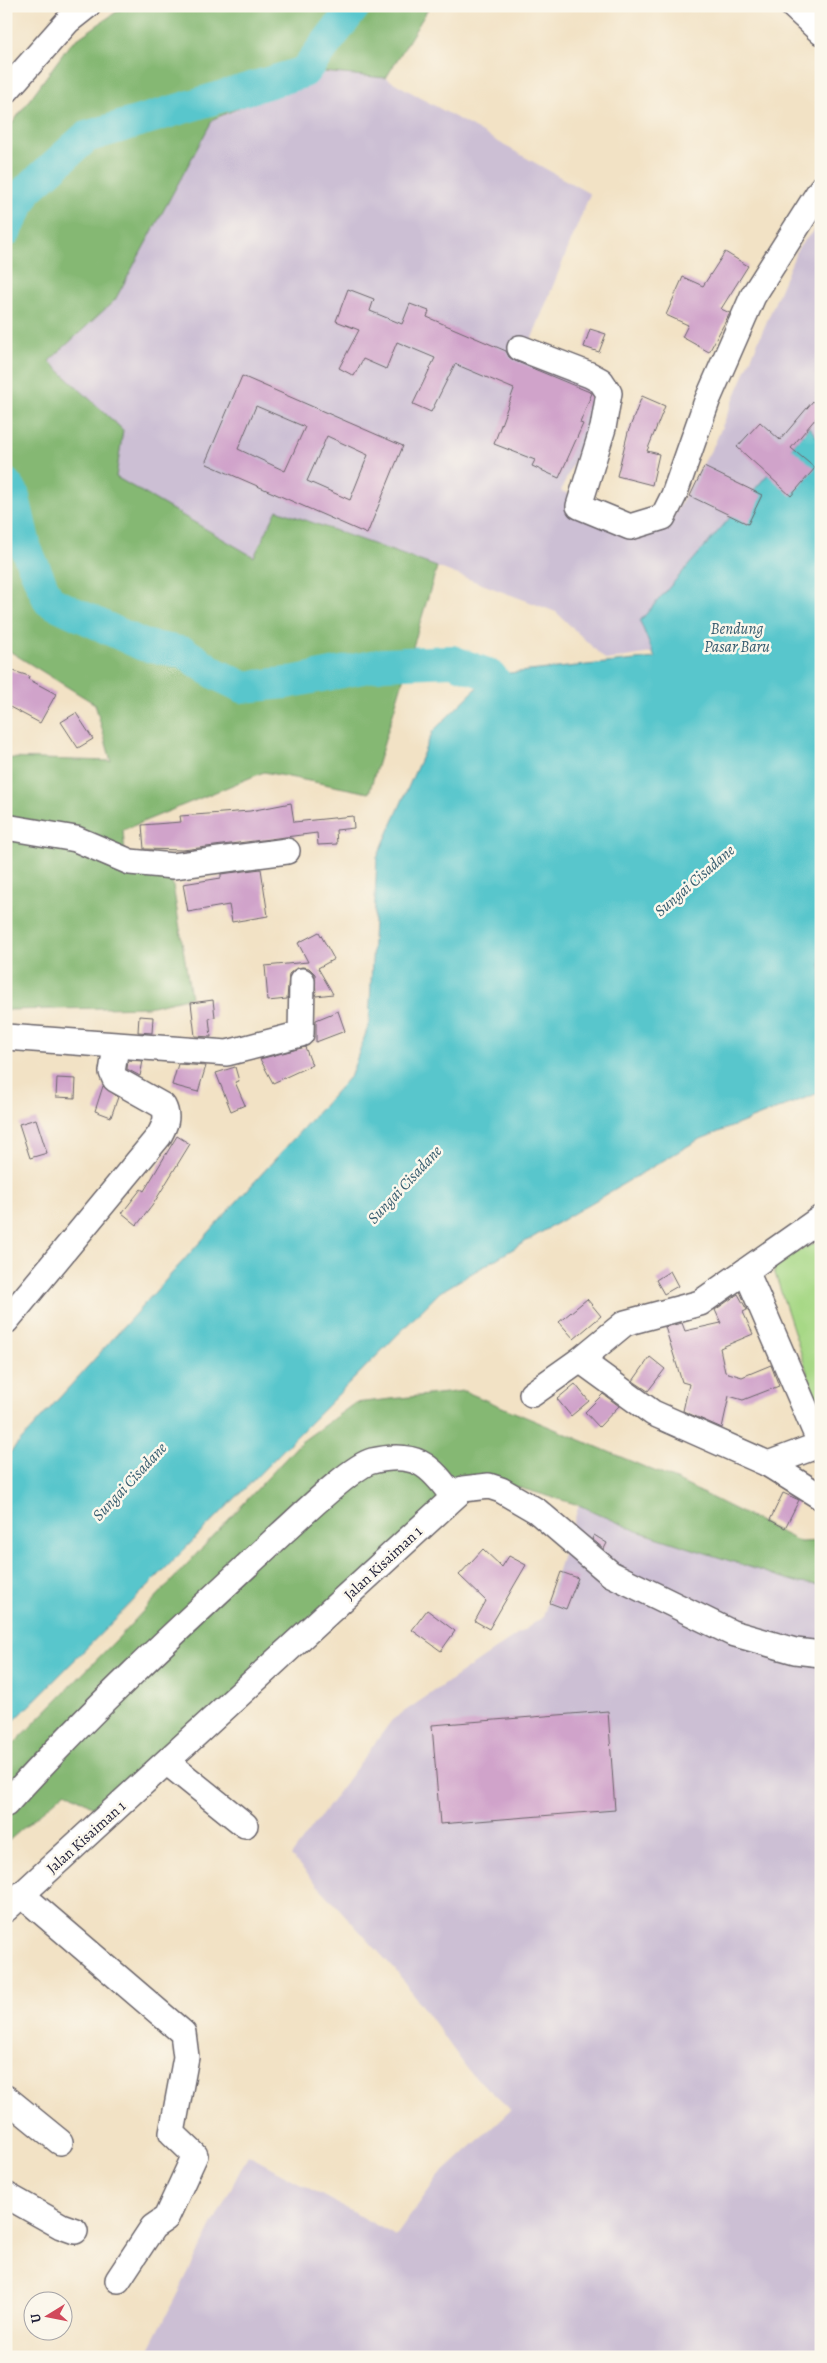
<svg xmlns="http://www.w3.org/2000/svg" width="827" height="2363" viewBox="0 0 827 2363" font-family="Alegreya,serif">
<style>
.industrial{fill:#ccbfd4}
.green{fill:#a7d886;stroke:#647d60}
.forest{fill:#85b873;stroke:#546d57}
.water{fill:#58c6cc;stroke:#3d7484}
.lines{fill:none;stroke-linecap:round;stroke-linejoin:round}
.river{stroke:#58c6cc;stroke-width:32}
.building{fill:#d0a3ca;fill-rule:evenodd}
.minor-casing{stroke:#6b656b;stroke-width:28}
.minor{stroke:#fff;stroke-width:25}
.labels{text-anchor:middle;stroke-width:5;stroke-linejoin:round;paint-order:stroke}
.street-label{font-size:15px;fill:#22223b;stroke:#fbf7ec}
.water-label{font-size:16px;font-style:italic;fill:#355b6e;stroke:#fbf7ec}
</style>
<rect width="100%" height="100%" fill="#fbf7ec"/>
<filter id="ink" filterUnits="userSpaceOnUse"><feTurbulence type="fractalNoise" baseFrequency=".02" numOctaves="2"/><feDisplacementMap in="SourceGraphic" scale="10" xChannelSelector="R" yChannelSelector="G"/><feConvolveMatrix kernelMatrix="1 2 1 2 8 2 1 2 1" color-interpolation-filters="sRGB"/></filter>
<filter id="wash" filterUnits="userSpaceOnUse"><feTurbulence type="fractalNoise" baseFrequency=".0096" numOctaves="4" result="noise"/><feDisplacementMap in="SourceGraphic" scale="20" xChannelSelector="R" yChannelSelector="G"/><feGaussianBlur stdDeviation="1.12" result="paint"/><feColorMatrix in="noise" values="0 0 0 0 0 0 0 0 0 0 0 0 0 0 0 0 0 1.4 0 .05"/><feComposite in="paint" operator="in"/></filter>
<g filter="url(#wash)">
<rect width="100%" height="100%" fill="#f2e2c5"/>
<g class="industrial">
<path d="M322 72 386 78 590 194 528 348 611 376 561 491 666 529 715 443 798 248 821 222V504L677 649 606 660 556 612 437 567 277 510 254 557 116 477 49 361 115 300 213 119Z"/>
<path d="M579 1505 637 1531 799 1583 821 1585V2357H145L248 2155 396 2236 438 2177 511 2110 469 2071 397 1972 291 1856 392 1720 543 1617Z"/>
</g>
<path class="green" d="M821 1240V1415L772 1264Z"/>
<g class="forest">
<path d="M125 6H430L386 78 322 72 213 119 115 300 49 361 123 430 116 477 254 557 277 510 437 567 369 793 264 772 123 830 126 867 169 861 191 997 148 1007 6 1010V758L111 761 95 704 6 649V132L70 44Z"/>
<path d="M464 1391 678 1481 800 1542 821 1541V1585L799 1583 637 1531 579 1505 475 1475 112 1818 66 1791 6 1843V1752L120 1636 301 1442 355 1403Z"/>
</g>
<g class="water">
<path d="M348 6H363L316 65 304 72Z"/>
<path d="M809 427 821 442V1092L698 1140 440 1292 6 1729V1457L351 1075 369 1024 377 858 433 731 490 675 655 658 640 621Z"/>
</g>
<g class="lines">
<g class="river">
<path d="M6 231 27 190 86 137 304 72 355 6"/>
<path d="M6 484 13 493 26 549 49 601 143 645 185 653 216 674 243 687 286 683 383 664 452 661 490 675 518 709"/>
</g>
</g>
<g id="blocks">
<g class="building">
<path d="M725 252 748 266 721 309 730 313 709 352 682 337 688 325 666 315 683 277 703 286Z"/>
<path d="M348 289 374 299 370 311 402 324 410 304 429 311 427 317 506 351 509 357 515 361 592 393 580 423 583 424 559 478 532 466 535 460 494 444 514 389 455 364 431 412 413 404 435 358 397 342 386 369 363 359 354 376 339 368 359 330 336 321Z"/>
<path d="M590 329 606 334 599 352 584 347Z"/>
<path d="M242 376 403 446 367 534 207 464 206 461ZM256 406 305 427 285 471 238 449ZM327 436 368 455 350 500 307 481Z"/>
<path d="M642 396 665 406 647 451 659 454 652 485 617 476 628 432Z"/>
<path d="M813 401 821 408V412L791 448 815 468 791 496 737 447 760 422 780 440Z"/>
<path d="M704 467 762 495 748 524 690 496Z"/>
<path d="M10 670 29 676 28 679 56 694 40 723 6 705V679Z"/>
<path d="M76 713 93 739 78 748 61 722Z"/>
<path d="M291 803 294 822 353 816 354 828 336 830 337 844 318 845 317 833 183 850 144 849 142 825 181 822 180 816 250 811Z"/>
<path d="M261 869 268 916 232 922 229 905 188 912 183 884 221 878V874Z"/>
<path d="M319 932 334 959 318 968 333 994 316 996 315 974 309 968 302 967 295 969 289 974 287 999 268 1001 265 966 308 962 298 943Z"/>
<path d="M213 1000 215 1017 209 1018 211 1037 195 1036 191 1003Z"/>
<path d="M338 1011 345 1031 316 1042V1020Z"/>
<path d="M139 1016 153 1017 152 1033 138 1032Z"/>
<path d="M305 1047 312 1065 273 1083 260 1059Z"/>
<path d="M128 1060 143 1061 140 1076 127 1069Z"/>
<path d="M178 1064 206 1066 198 1092 172 1085Z"/>
<path d="M235 1067 239 1081 235 1082 245 1105 231 1111 216 1073Z"/>
<path d="M57 1078 76 1079 75 1098 56 1097Z"/>
<path d="M103 1086 118 1097 111 1117 95 1111Z"/>
<path d="M36 1119 47 1153 30 1158 19 1124Z"/>
<path d="M177 1136 190 1144 152 1206 137 1225 122 1213 141 1189 144 1191Z"/>
<path d="M670 1271 678 1286 664 1294 656 1280Z"/>
<path d="M738 1294 747 1310 743 1312 753 1334 720 1348 725 1372 742 1377 771 1365 779 1386 743 1400 729 1396 722 1428 683 1411 689 1384 682 1382 665 1327 682 1323 685 1331 721 1323 715 1310Z"/>
<path d="M587 1299 601 1316 574 1339 559 1322Z"/>
<path d="M650 1357 665 1369 648 1391 633 1381Z"/>
<path d="M575 1384 589 1401 571 1416 557 1399Z"/>
<path d="M603 1394 619 1406 599 1427 585 1412Z"/>
<path d="M783 1493 799 1500 785 1528 770 1520Z"/>
<path d="M594 1535 607 1543 604 1549 592 1539Z"/>
<path d="M483 1549 502 1567 509 1556 526 1565 489 1629 475 1621 486 1601 459 1575Z"/>
<path d="M561 1572 578 1578 566 1609 550 1603Z"/>
<path d="M427 1610 455 1631 441 1651 412 1630Z"/>
<path d="M608 1711 615 1810 440 1824 432 1725Z"/>
</g>
</g>
</g>
<g filter="url(#ink)">
<use href="#blocks" fill-opacity="0" stroke="#6b656b" stroke-width="1"/>
<g class="lines">
<defs>
<g id="minor">
<path d="M793 6 821 32"/>
<path d="M6 91 68 21 87 6"/>
<path d="M520 348 590 375 601 381 609 393 603 428 579 506 630 527 663 517 674 495 707 401 753 296 821 189"/>
<path d="M6 827 76 839 130 862 173 866 287 851"/>
<path d="M6 1037 227 1053 301 1034 302 981"/>
<path d="M746 1271 821 1445"/>
<path d="M6 1321 159 1136C165 1125 169 1117 163 1106L115 1079 112 1072 116 1047"/>
<path d="M580 1360 625 1323 700 1303 821 1218"/>
<path d="M532 1394 580 1360 653 1413 768 1464 821 1497"/>
<path d="M768 1464 819 1445"/>
<path d="M168 1763 245 1825"/>
<path d="M6 1804C92 1708 187 1621 281 1534 299 1518 352 1466 372 1461 415 1451 430 1464 453 1497"/>
<path d="M22 1895 183 2033 186 2057 172 2133 195 2155 166 2218 153 2227 118 2280"/>
<path d="M6 1909 463 1489 489 1486 501 1490 537 1511 611 1574 732 1633 795 1651 821 1654"/>
<path d="M6 2098 60 2142"/>
<path d="M6 2195 61 2226 75 2231"/>
</g>
</defs>
<use href="#minor" class="minor-casing"/>
<use href="#minor" class="minor"/>
</g>
</g>
<g class="labels">
<g class="street-label">
<text transform="translate(383 1563) rotate(-43)" y="5">Jalan Kisaiman 1</text>
<text transform="translate(86 1837) rotate(-42)" y="5">Jalan Kisaiman 1</text>
</g>
<g class="water-label">
<text x="737" y="634">Bendung<tspan x="737" dy="18">Pasar Baru</tspan></text>
<text transform="translate(694 880) rotate(-41)" y="6">Sungai Cisadane</text>
<text transform="translate(404 1184) rotate(-47)" y="6">Sungai Cisadane</text>
<text transform="translate(129 1481) rotate(-47)" y="6">Sungai Cisadane</text>
</g>
</g>
<rect width="827" height="2363" fill="none" stroke="#fbf7ec" stroke-width="25"/>
<g transform="translate(48 2316) rotate(260)"><circle r="24" fill="#fbf7ec" stroke="#a4a2a5"/>
<path d="M0-4L9 19L0 12L-9 19Z" fill="#d1495b"/>
<text y="-8" font-size="14" font-weight="bold" text-anchor="middle" fill="#22223b">U</text>
</g>
</svg>
